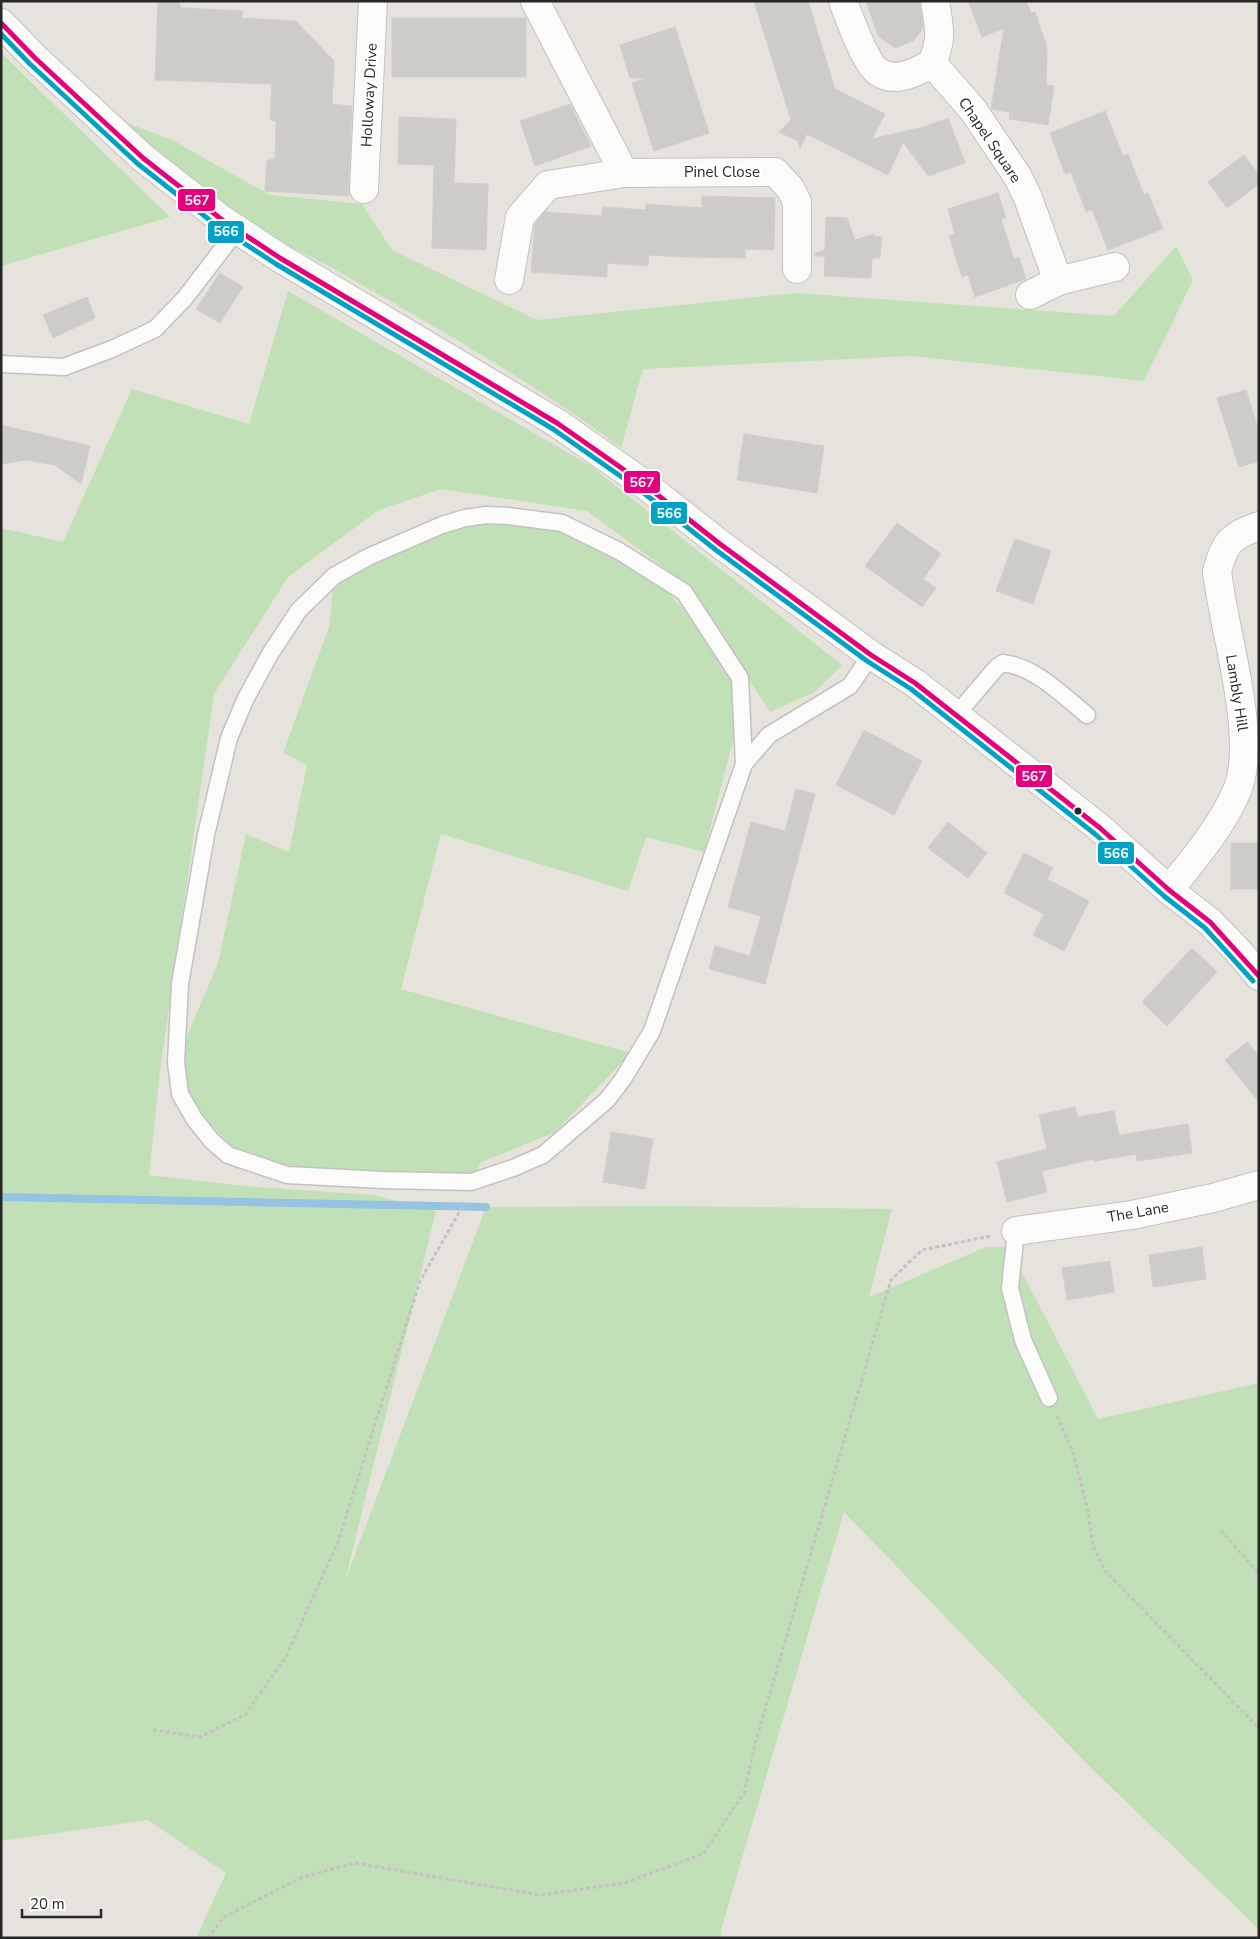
<svg xmlns="http://www.w3.org/2000/svg" width="1260" height="1939" viewBox="0 0 1260 1939" font-family="'Nunito Sans',sans-serif">
<style>
.green{fill:#c2e0b7}
.lines{fill:none;stroke-linecap:round;stroke-linejoin:round}
.stream{stroke:#95c3e2;stroke-width:8}
.building{fill:#ceccc8;stroke:#d1cfc9}
.service-casing{stroke:#c3c2c2;stroke-width:19}
.minor-casing{stroke:#c3c2c2;stroke-width:30}
.tertiary-casing{stroke:#c3c2c2;stroke-width:30}
.path{stroke:#c4c3c2;stroke-width:3;stroke-dasharray:4 2.5;stroke-linecap:butt}
.service{stroke:#fbfbfa;stroke-width:16}
.minor{stroke:#fbfbfa;stroke-width:28}
.tertiary{stroke:#fbfbfa;stroke-width:28}
.bus-1-casing{stroke:#fff;stroke-width:9}
.bus-2-casing{stroke:#fff;stroke-width:9}
.bus-1{stroke:#e5007d;stroke-width:5}
.bus-2{stroke:#02a2c6;stroke-width:5}
.bus-dot{fill:#272727;stroke:#fff;stroke-width:2}
.labels{text-anchor:middle;stroke-width:5;stroke-linejoin:round;paint-order:stroke}
.street-label{font-size:15px;fill:#272727;stroke:#fff}
.line-badge{stroke:#fff;stroke-width:2}
.badge-label{font-size:14px;text-anchor:middle;font-weight:bold;fill:#fff}
</style>
<rect width="100%" height="100%" fill="#e6e3dc"/>
<g class="green">
<path d="M1 53 170 217 1 266Z"/>
<path d="M119 120 172 140 270 195 362 204 392 250 537 320 795 293 1114 316 1176 246 1193 280 1144 381 912 356 643 369 621 448C530 380 431 324 332 268 302 251 268 237 239 218 195 190 157 154 119 120Z"/>
<path d="M288 291 591 466 842 665 815 692 770 712 687 585 587 511 441 489 379 510 288 577 214 694 160 1071 149 1175 244 1186 374 1195 436 1211 345 1581 486 1207 663 1206 892 1209 869 1297 986 1247H1009L1098 1419 1259 1383V1929L1090 1767 844 1512 721 1930 722 1938H196L226 1873 148 1820 1 1841V528L63 542 132 389 249 424Z"/>
<path d="M529 518 560 529 647 570 708 636 730 679 737 713 732 745 704 852 646 837 628 891 441 834 401 989 631 1053 555 1132 480 1163 471 1182 383 1180 249 1163 180 1094 176 1062 218 963 246 834 289 852 307 765 283 753 329 627 334 576 465 523Z"/>
</g>
<g class="lines">
<path class="stream" d="M1 1197 486 1207"/>
</g>
<g class="building">
<path d="M158 1H178L181 8 243 11 242 18 296 21 334 61 332 104 352 106 348 196 265 191 267 161 275 158 276 121 270 120 272 84 155 80Z"/>
<path d="M754 1H808L835 89 885 114 872 139 924 127 948 118 965 163 928 176 903 142 888 175 807 134 800 148 798 141 779 132 791 120Z"/>
<path d="M866 1H919L923 26 921 31 913 41 895 48 878 36Z"/>
<path d="M968 1H1026L1031 13 1035 12 1047 47 1046 85 1054 86 1048 125 1009 119 1010 112 991 109 1004 28 982 37Z"/>
<rect x="392" y="18" width="134" height="59"/>
<path d="M675 27 709 133 654 151 632 83 647 78H630L620 45Z"/>
<path d="M570 104 591 146 535 166 520 121Z"/>
<path d="M1105 111 1123 156 1128 154 1144 195 1148 193 1163 229 1108 250 1092 209 1086 212 1071 172 1065 174 1050 133Z"/>
<path d="M399 117 456 119 454 183 488 184 486 250 432 248 434 165 398 164Z"/>
<path d="M1244 155 1259 175V184L1227 208 1208 182Z"/>
<path d="M998 193 1006 218 1001 219 1014 259 1019 257 1026 279 975 297 968 275 962 277 949 236 955 234 948 209Z"/>
<path d="M702 196 775 198 774 250 745 249V258L685 257 649 255 648 266 607 263V277L531 272 535 224 545 212 602 216 603 207 646 210V204L702 208Z"/>
<path d="M826 217 847 218 855 240 874 234 873 236 882 237 880 258H872L871 278 824 276 825 256H815V253L825 250Z"/>
<path d="M220 273 243 287 220 323 196 309Z"/>
<path d="M87 297 95 318 53 338 43 315Z"/>
<path d="M1246 390 1259 432V461L1239 467 1217 398Z"/>
<path d="M1 425 90 446 81 484 55 465 26 460 1 464Z"/>
<path d="M744 434 824 446 817 493 737 480Z"/>
<path d="M897 523 941 554 923 579 936 588 922 607 865 566Z"/>
<path d="M1015 539 1051 551 1033 604 996 591Z"/>
<path d="M864 730 922 761 894 815 836 785Z"/>
<path d="M796 789 815 794 765 984 709 969 715 946 750 956 761 916 728 907 751 822 785 831Z"/>
<path d="M948 822 987 853 968 878 928 848Z"/>
<rect x="1231" y="843" width="28" height="46"/>
<path d="M1024 853 1053 868 1047 879 1089 901 1064 951 1033 935 1044 914 1004 893Z"/>
<path d="M1192 948 1217 972 1167 1026 1142 1002Z"/>
<path d="M1247 1042 1259 1056V1102L1225 1060Z"/>
<path d="M1075 1107 1078 1117 1114 1111 1119 1135 1188 1124 1192 1153 1137 1161 1136 1154 1094 1161 1093 1159 1042 1171 1047 1192 1007 1202 997 1162 1047 1149 1039 1115Z"/>
<path d="M611 1132 653 1139 645 1189 603 1182Z"/>
<path d="M1202 1247 1206 1279 1153 1287 1149 1255Z"/>
<path d="M1110 1261 1114 1292 1067 1300 1062 1268Z"/>
</g>
<g class="lines">
<defs>
<g id="service">
<path d="M1 364 64 367 112 349 155 329 185 298 237 230"/>
<path d="M956 715 997 667 1003 663C1036 667 1062 695 1087 715"/>
<path d="M744 764 740 678 684 592 619 551 562 523 508 516 486 515 465 518 442 525 368 557 334 576 299 610 270 654 245 700 229 738 206 835 180 984 176 1062 180 1094 195 1120 212 1141 228 1155 287 1175 383 1180 471 1182 513 1168 543 1155 607 1100 623 1079 652 1031 744 764 769 735 850 686 871 655"/>
<path d="M1016 1231 1010 1288 1023 1340 1049 1398"/>
</g>
<g id="minor">
<path d="M535 1 624 173"/>
<path d="M843 1C849 17 865 62 877 71 894 84 916 73 932 63"/>
<path d="M935 1C939 27 943 38 932 63L973 110 1018 177 1028 198 1058 281"/>
<path d="M364 189 373 1"/>
<path d="M509 280 520 217 548 185 624 173 775 172 790 188 797 202V269"/>
<path d="M1030 295 1058 281 1115 267"/>
<path d="M1169 890C1193 860 1220 829 1236 793 1260 741 1223 629 1217 571 1224 544 1231 535 1259 526"/>
<path d="M1016 1231 1132 1215 1213 1198 1259 1185"/>
</g>
<path id="tertiary" d="M1 23 35 58 143 158 221 219 280 258 557 423 640 481 720 544 871 655 915 683 1100 828 1169 890 1210 922 1238 951 1259 976"/>
</defs>
<use href="#service" class="service-casing"/>
<use href="#minor" class="minor-casing"/>
<use href="#tertiary" class="tertiary-casing"/>
<g class="path">
<path d="M1057 1416 1073 1452 1087 1507 1093 1546 1105 1571 1259 1728"/>
<path d="M1221 1530 1259 1574"/>
<path d="M153 1730 200 1737 245 1715 286 1657 338 1542 420 1281 465 1202"/>
<path d="M208 1938 224 1917 257 1900 303 1877 355 1863 540 1895 624 1883 703 1854 744 1793 755 1744 891 1280 922 1250 991 1236"/>
</g>
<use href="#service" class="service"/>
<use href="#minor" class="minor"/>
<use href="#tertiary" class="tertiary"/>
<defs>
<path id="bus-1" d="M1 23 35 58 143 158 221 219 280 258 557 423 640 481 720 544 871 655 915 683 1100 828 1169 890 1210 922 1259 976"/>
<path id="bus-2" d="M1 34 30 64 138 164 216 225 276 264 553 429 636 487 716 550 867 661 911 689 1095 834 1164 896 1205 928 1253 981"/>
</defs>
<use href="#bus-1" class="bus-1-casing"/>
<use href="#bus-2" class="bus-2-casing"/>
<use href="#bus-1" class="bus-1"/>
<use href="#bus-2" class="bus-2"/>
</g>
<circle class="bus-dot" cx="1078" cy="811" r="4.5"/>
<g class="labels">
<g class="street-label">
<text transform="translate(369 95) rotate(-87)" y="5">Holloway Drive</text>
<text transform="translate(990 140) rotate(56)" y="5">Chapel Square</text>
<text x="722" y="177">Pinel Close</text>
<text transform="translate(1237 693) rotate(81)" y="5">Lambly Hill</text>
<text transform="translate(1138 1212) rotate(-10)" y="5">The Lane</text>
</g>
</g>
<g class="line-badge">
<rect x="177" y="188" width="39" height="24" rx="5" fill="#e5007d"/>
<rect x="207" y="220" width="38" height="24" rx="5" fill="#02a2c6"/>
<rect x="623" y="470" width="38" height="24" rx="5" fill="#e5007d"/>
<rect x="650" y="501" width="38" height="24" rx="5" fill="#02a2c6"/>
<rect x="1015" y="764" width="38" height="24" rx="5" fill="#e5007d"/>
<rect x="1097" y="841" width="38" height="24" rx="5" fill="#02a2c6"/>
</g>
<g class="badge-label">
<text x="197" y="205">567</text>
<text x="226" y="236">566</text>
<text x="642" y="487">567</text>
<text x="669" y="518">566</text>
<text x="1034" y="781">567</text>
<text x="1116" y="858">566</text>
</g>
<rect width="1260" height="1939" fill="none" stroke="#272727" stroke-width="5"/>
<path d="M22 1909v8h79v-8" fill="none" stroke="#272727" stroke-width="2.5"/>
<text x="30" y="1909" font-size="15" fill="#272727" stroke="#ffffff" stroke-width="4" paint-order="stroke">20 m</text>
</svg>
